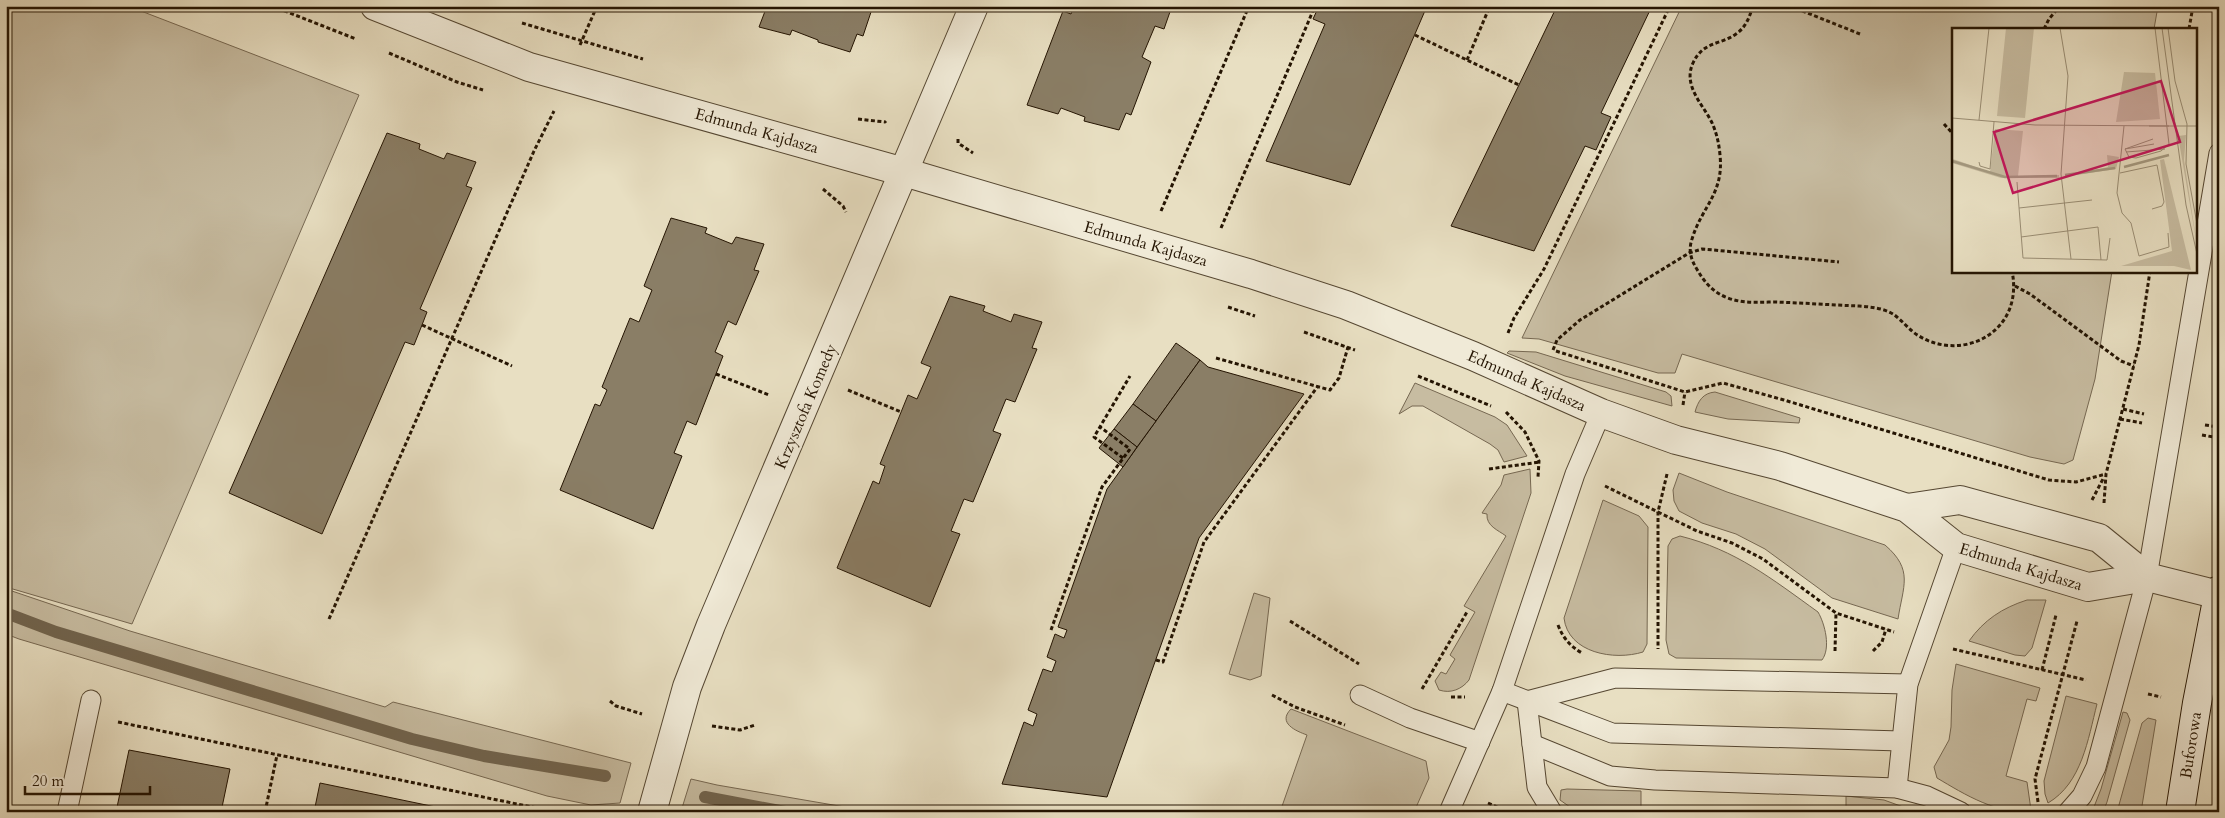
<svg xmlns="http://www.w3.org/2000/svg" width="2225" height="818" viewBox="0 0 2225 818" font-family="Cardo,serif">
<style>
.green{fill:#c7bca1;stroke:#766852}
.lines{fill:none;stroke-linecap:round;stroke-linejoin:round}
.stream{stroke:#71644e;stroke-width:12}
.building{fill:#8a7e66;stroke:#241402}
.lane-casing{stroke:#554732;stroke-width:21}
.street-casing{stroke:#554732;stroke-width:30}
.secondary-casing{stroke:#241402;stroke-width:30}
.path{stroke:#241402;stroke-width:3;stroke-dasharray:4 2.5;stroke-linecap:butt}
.lane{stroke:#f0ead7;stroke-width:19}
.street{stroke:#f0ead7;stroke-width:28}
.secondary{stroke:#f0ead7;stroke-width:28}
.labels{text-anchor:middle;stroke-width:4.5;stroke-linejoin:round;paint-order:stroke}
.street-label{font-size:16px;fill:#241402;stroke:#f0ead7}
.inset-river{fill:none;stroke:#a59a81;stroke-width:2.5}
.inset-road{fill:none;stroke:#9a8e75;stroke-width:1}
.view{fill:#c2185b;fill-opacity:0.15;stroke:#c2185b;stroke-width:2.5}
.inset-edge{fill:none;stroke:#241402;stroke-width:2.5}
</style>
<rect width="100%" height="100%" fill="#e8dfc2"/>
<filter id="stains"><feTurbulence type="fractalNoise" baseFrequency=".004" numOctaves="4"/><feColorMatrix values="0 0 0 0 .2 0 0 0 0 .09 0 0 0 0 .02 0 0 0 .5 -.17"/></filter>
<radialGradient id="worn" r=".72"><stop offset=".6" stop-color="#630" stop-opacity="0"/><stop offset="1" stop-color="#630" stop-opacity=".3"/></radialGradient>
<g class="green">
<path d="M8 6H128L359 95 132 624 6 587Z"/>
<path d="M1682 6H2158L2154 29H1954V271H2112L2095 379 2073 460 2064 464 2030 457 1682 354 1675 373H1658L1539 339 1522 338Z"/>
<path d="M1509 351 1536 352 1666 392 1671 396 1672 406 1565 376 1507 353Z"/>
<path d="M1415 383 1495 417 1507 425 1527 456 1504 462 1498 450 1490 444 1423 406H1412L1399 414Z"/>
<path d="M1715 392 1800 418 1799 423 1728 419 1695 412C1698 401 1703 393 1715 392Z"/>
<path d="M1530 469 1531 493 1469 680C1462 689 1451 694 1439 690L1435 681 1441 672 1446 674 1455 659 1450 655 1475 612 1464 606 1506 536C1498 530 1486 526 1487 514L1482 513 1501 485 1504 475Z"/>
<path d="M1679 473 1727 492 1885 545C1914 570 1903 586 1898 619L1832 598 1765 549 1736 534 1702 523 1679 511 1674 501 1673 490Z"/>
<path d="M1603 500 1639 516 1648 527 1647 644 1643 652C1614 661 1568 653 1564 618Z"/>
<path d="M1680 536C1736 550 1772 579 1818 612 1825 624 1831 648 1822 660L1676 658 1669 654 1666 640 1668 546 1672 539Z"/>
<path d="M6 589 130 631 385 707 393 702 631 763 620 803 591 805 547 796 19 639 6 634Z"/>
<path d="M1254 593 1270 598 1261 676 1250 680 1229 674Z"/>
<path d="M2027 600H2046L2032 648 2025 656 2015 655 1969 641C1984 620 2002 608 2027 600Z"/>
<path d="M1956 664 2040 688 2036 701 2027 699 2006 776 2027 782 2031 810C1999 816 1964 794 1937 778L1934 767 1949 740 1951 727 1952 690Z"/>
<path d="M2066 696 2097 704C2088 739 2082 783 2048 803L2045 794 2044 781Z"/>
<path d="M1291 709 1426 761 1429 778 1414 812H1280L1307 735C1296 731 1277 723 1291 709Z"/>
<path d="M2123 712 2127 713 2130 720 2107 802 2103 812H2092L2101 789Z"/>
<path d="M2148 718 2156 720 2141 812H2117L2142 723Z"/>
<path d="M691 779 717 785 874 812H690L682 808Z"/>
<path d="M1567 789 1641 791V812H1577L1560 800 1561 790Z"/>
<path d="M1846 796 1884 800 1917 812H1846Z"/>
</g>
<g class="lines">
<g class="stream">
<path d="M6 613 56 632 412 739 484 756 605 776"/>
<path d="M705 797 785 812"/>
</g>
</g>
<g class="building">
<path d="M767 6H873L863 36 857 34 850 52 818 42V40L792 30 790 35 759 27Z"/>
<path d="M1074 6H1172L1164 29 1155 26 1142 57 1151 62 1131 115 1126 113 1119 130 1084 121 1085 117 1061 108 1058 114 1027 105 1063 11 1071 14Z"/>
<path d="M1319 6H1427L1350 185 1266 161 1325 24 1313 19Z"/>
<path d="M1557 6H1652L1601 113 1611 117 1596 150 1585 146 1534 251 1451 226Z"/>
<path d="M387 133 420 144 419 149 444 159 447 153 476 162 466 186 472 188 420 309 427 312 422 325 414 345 405 342 322 534 229 493Z"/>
<path d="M671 218 707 228 705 233 732 244 736 237 764 244 754 270 759 271 736 325 728 321 715 352 723 356 696 425 687 421 674 453 682 456 653 529 560 490 595 404 600 406 607 390 602 387 630 318 639 322 652 290 644 286Z"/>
<path d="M950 296 985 306 983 311 1011 322 1014 314 1042 322 1032 348 1037 349 1015 402 1006 399 993 431 1001 434 973 502 964 499 951 531 960 534 930 607 837 568 873 481 879 484 885 466 880 464 908 395 917 399 931 367 921 363Z"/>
<path d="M1176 343 1200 360 1156 421 1133 404Z"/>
<path d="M1200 360 1208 367 1304 394 1199 538 1107 797 1002 784 1024 722 1033 726 1037 714 1028 710 1043 669 1052 672 1056 661 1047 657 1055 634 1064 638 1067 630 1058 627 1107 489Z"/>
<path d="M1133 404 1156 421 1137 447 1114 429Z"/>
<path d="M1114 429 1137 447 1123 467 1099 448Z"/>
<path d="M129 750 230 769 221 812H116Z"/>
<path d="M320 783 460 812H314Z"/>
</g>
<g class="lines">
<defs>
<g id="lane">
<path d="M1502 691 1612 733 1901 741"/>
<path d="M1360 695 1410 718 1480 742"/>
<path d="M1527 701 1615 678 1908 684"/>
<path d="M1527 701 1537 787 1552 812"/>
<path d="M1532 744 1610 776 1655 780 1897 788 1927 796 1961 812"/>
<path d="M1897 788 1908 684 1956 547"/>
<path d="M67 812 91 700"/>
<path d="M1449 812 1502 691 1575 474 1601 413"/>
<path d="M2068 812 2082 796 2096 767 2147 577 2219 153"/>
</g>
<g id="street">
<path d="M375 6 529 67 904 172 1251 274 1346 305 1473 356 1601 413 1676 440 1780 466 1907 508 1956 547 2088 587 2147 577 2219 595"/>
<path d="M1907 508 1960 500 2099 538 2147 577"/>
<path d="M652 812 687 687 711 625 974 6"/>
</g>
<path id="secondary" d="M2180 812 2197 703 2219 590"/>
</defs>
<use href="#lane" class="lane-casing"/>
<use href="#street" class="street-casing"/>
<use href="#secondary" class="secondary-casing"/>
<g class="path">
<path d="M272 6 356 39"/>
<path d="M1753 6C1749 18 1746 27 1736 34 1721 45 1703 41 1693 63 1682 87 1705 106 1713 125 1717 135 1719 144 1720 155 1724 194 1702 206 1692 239 1688 251 1691 260 1698 271 1705 283 1714 293 1728 298 1744 304 1760 302 1776 302 1804 303 1832 305 1859 306 1871 307 1883 308 1893 314 1902 320 1910 331 1919 336 1945 352 1980 348 2000 325 2013 310 2016 290 2012 271"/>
<path d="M1790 6 1860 34"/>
<path d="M522 23 643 59"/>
<path d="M2044 29 2049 19 2060 6"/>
<path d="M2189 29 2193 6"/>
<path d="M1415 35 1519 85"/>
<path d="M580 45 597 6"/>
<path d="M389 53 457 82 483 90"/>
<path d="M1467 60 1490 6"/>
<path d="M858 119 885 122 886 121"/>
<path d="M1944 124 1954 135"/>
<path d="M958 139V143L973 153"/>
<path d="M823 189 843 206 846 212"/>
<path d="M1161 211 1249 6"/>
<path d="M1221 228 1315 6"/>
<path d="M2015 286 2030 294 2121 361 2134 366"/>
<path d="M1228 307 1255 316"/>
<path d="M422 325 512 366"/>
<path d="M1304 332 1355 350"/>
<path d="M1508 333 1514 318 1544 269 1670 6"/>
<path d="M1553 350 1557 340 1580 320 1689 253 1702 249 1714 250 1839 262"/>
<path d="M1556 351 1685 392 1723 383 1784 400 2049 480 2076 482 2106 474"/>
<path d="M1216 358 1330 390 1339 378 1348 347"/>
<path d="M716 374 769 395"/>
<path d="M1418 376 1491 406"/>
<path d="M848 390 901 412"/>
<path d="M1683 405 1685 392"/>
<path d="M2123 409 2144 414"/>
<path d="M1506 412 1525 432 1539 461 1538 477"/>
<path d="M2120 419 2142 423"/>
<path d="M2205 425 2219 427"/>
<path d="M2202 435 2219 438"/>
<path d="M1123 458 1094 437 1130 376"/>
<path d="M1489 469 1540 462"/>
<path d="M1667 474 1658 512 1697 531 1732 543 1763 559 1836 613 1894 632"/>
<path d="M1605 486 1658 512V649"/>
<path d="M2092 500 2104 477"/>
<path d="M2104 503 2106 474 2139 345 2150 271"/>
<path d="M329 619 534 151 554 111"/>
<path d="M1290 621 1359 664"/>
<path d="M1558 625C1563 638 1570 646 1582 653"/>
<path d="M1051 630 1102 487 1130 449 1100 427"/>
<path d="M1953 649 2086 680"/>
<path d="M1835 651 1836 613"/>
<path d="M1873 651 1882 642 1886 629"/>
<path d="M1156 660 1163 662 1204 542 1318 386"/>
<path d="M2042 670 2056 615"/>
<path d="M1422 689 1467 612"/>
<path d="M2148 694 2161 697"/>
<path d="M1272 695 1295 707 1345 725"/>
<path d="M1451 697H1465"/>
<path d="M610 701 616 706 642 714"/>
<path d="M118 722 556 812"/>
<path d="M712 726 740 730 755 725"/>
<path d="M2038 802 2035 779 2077 621"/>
<path d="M1488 803 1508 812"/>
<path d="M265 812 277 755"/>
</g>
<use href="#lane" class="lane"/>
<use href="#street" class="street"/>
<use href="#secondary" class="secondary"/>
</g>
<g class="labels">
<g class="street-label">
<text transform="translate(757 130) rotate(16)" y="6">Edmunda Kajdasza</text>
<text transform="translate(1146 243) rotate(16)" y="6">Edmunda Kajdasza</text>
<text transform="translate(1527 380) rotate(24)" y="6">Edmunda Kajdasza</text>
<text transform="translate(805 406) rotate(-67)" y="6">Krzysztofa Komedy</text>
<text transform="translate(2021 566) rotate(17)" y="6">Edmunda Kajdasza</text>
<text transform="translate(2190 745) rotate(-81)" y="6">Buforowa</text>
</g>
</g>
<g transform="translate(1952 28)">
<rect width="245" height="245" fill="#e8dfc2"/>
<path d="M54 0H82L73 90 45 88ZM172 44 203 45 208 91 164 94ZM43 101 71 103 66 148 107 147V150H49L0 135V131L4 132 38 144ZM234 107 232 132 245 217 226 108ZM155 127 167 129 164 141 112 149 156 139ZM212 131 239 242 222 238H169L220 223 208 132Z" fill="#c7bca1"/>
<path class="inset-river" d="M0 133 53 149 105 148M172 139 217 127M113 147 163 140"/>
<path class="inset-road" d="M108 0 116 48 109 146 119 231M210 0 234 177 245 226M216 0 223 53 235 96 234 136 245 196M0 90 83 97 217 98M27 92 37 0M172 98 165 165 170 185 179 195 187 228 217 219 216 205M197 98H245M173 121 177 129 184 130 209 123 217 116 203 0M173 121 202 116M173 121 201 111M174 124 213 121M27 134 28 138 38 141 42 94M168 145 205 137 212 174 210 178 200 181M65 154 71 230 155 232 158 210M67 180 140 172M69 209 146 199 149 232"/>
<path class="view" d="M209 53 228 114 61 165 42 104Z"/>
<rect width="245" height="245" class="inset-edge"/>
</g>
<rect width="2225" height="818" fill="none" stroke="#e8dfc2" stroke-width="25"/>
<rect x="8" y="8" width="2210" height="803" fill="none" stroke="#241402" stroke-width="2.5"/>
<rect x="12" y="12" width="2200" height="793" fill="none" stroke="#241402"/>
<path d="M25 786v8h125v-8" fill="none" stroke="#241402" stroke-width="2.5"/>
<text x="32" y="786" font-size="15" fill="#241402" stroke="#f0ead7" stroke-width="4" paint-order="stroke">20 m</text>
<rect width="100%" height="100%" filter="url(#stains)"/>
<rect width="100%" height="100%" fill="url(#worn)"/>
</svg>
